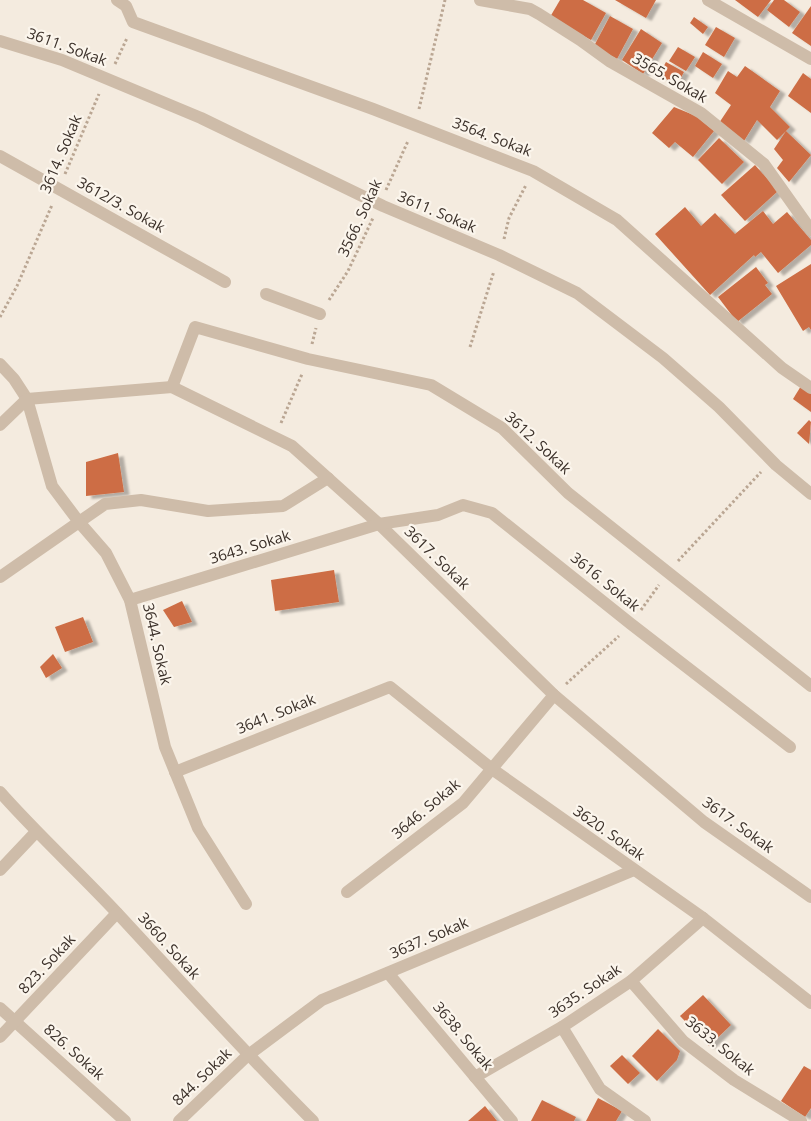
<svg xmlns="http://www.w3.org/2000/svg" width="811" height="1121" viewBox="0 0 811 1121" font-family="'Open Sans',sans-serif">
<style>
.building{fill:#cd6d44;filter:url(#shadow)}
.lines{fill:none;stroke-linecap:round;stroke-linejoin:round}
.path{stroke:#baa693;stroke-width:3;stroke-dasharray:2.5 2.5;stroke-linecap:butt}
.service{stroke:#cebca9;stroke-width:12}
.pedestrian{stroke:#cebca9;stroke-width:12}
.minor{stroke:#cebca9;stroke-width:12}
.labels{text-anchor:middle;stroke-width:4.5;stroke-linejoin:round;paint-order:stroke}
.street-label{font-size:15px;fill:#3b3029;stroke:#fbf5ec}
</style>
<defs>
<filter id="shadow"><feDropShadow dx="5.5" dy="3" stdDeviation="1" flood-color="#0004"/></filter>
</defs>
<rect width="100%" height="100%" fill="#f4ebdf"/>
<g class="building">
<path d="M560 0H583L606 13 591 40 550 17Z"/>
<path d="M615 0H656L646 18Z"/>
<path d="M735 0H771L758 17Z"/>
<path d="M774 0H784L800 12 789 27 767 10Z"/>
<path d="M811 6V46L792 33Z"/>
<path d="M610 16 633 29 617 59 594 46Z"/>
<path d="M694 17 708 27 703 34 690 23Z"/>
<path d="M716 27 735 38 724 57 705 45Z"/>
<path d="M641 29 662 43 643 74 622 60Z"/>
<path d="M678 47 695 57 686 71 669 61Z"/>
<path d="M703 52 722 64 713 78 695 66Z"/>
<path d="M666 62 684 72 677 85 659 75Z"/>
<path d="M745 66 780 91 770 107 790 127 786 131 811 155 789 182 777 168 783 160 774 149 786 131 777 140 757 120 744 141 719 123 731 105 715 93 728 71 737 77Z"/>
<path d="M803 73 811 79V113L788 96Z"/>
<path d="M674 107 696 116 714 131 693 157 675 142 669 148 652 133Z"/>
<path d="M719 138 744 162 722 184 698 160Z"/>
<path d="M755 165 778 191 745 221 721 195Z"/>
<path d="M685 207 701 226 715 213 735 234 763 211 773 224 787 212 811 240V245L778 273 761 252 755 257 754 255 710 295 655 234Z"/>
<path d="M811 264V330L809 327 803 331 776 286Z"/>
<path d="M756 267 768 283 765 285 772 294 737 322 718 297Z"/>
<path d="M801 386 811 392V412L793 399Z"/>
<path d="M809 420 811 422 809 444 797 433Z"/>
<path d="M118 453 124 492 86 496V462Z"/>
<path d="M334 570 339 602 275 611 271 580Z"/>
<path d="M182 601 192 622 174 627 163 610Z"/>
<path d="M83 617 93 642 65 652 55 627Z"/>
<path d="M53 654 62 668 46 678 40 667Z"/>
<path d="M703 995 731 1025 709 1046 680 1016Z"/>
<path d="M658 1029 680 1051 677 1060 657 1081 632 1056Z"/>
<path d="M622 1055 640 1073 628 1084 610 1066Z"/>
<path d="M804 1066 811 1070V1108L805 1117 781 1101Z"/>
<path d="M598 1098 622 1111 616 1121H586Z"/>
<path d="M542 1100 576 1117 574 1121H531Z"/>
<path d="M485 1106 497 1121H468Z"/>
</g>
<g class="lines">
<g class="path">
<path d="M115 64 127 38"/>
<path d="M419 109 445 0"/>
<path d="M65 174 99 94"/>
<path d="M386 190 408 141"/>
<path d="M504 239 509 218 526 185"/>
<path d="M329 300 348 271 373 218"/>
<path d="M0 317 17 286 52 205"/>
<path d="M312 344 316 328"/>
<path d="M470 347 494 271"/>
<path d="M281 423 302 374"/>
<path d="M678 561 761 472"/>
<path d="M641 610 659 585"/>
<path d="M566 684 619 636"/>
</g>
<path class="service" d="M79 522 105 504 141 500 208 511 283 506 328 478"/>
<path class="pedestrian" d="M266 294 320 314"/>
<g class="minor">
<path d="M117 0 126 6 133 22 373 109 533 171 617 220 782 368 811 388"/>
<path d="M480 0 530 9 539 14 580 40 609 61 701 113 764 164 811 230"/>
<path d="M708 0 811 59"/>
<path d="M0 41 62 60 201 118 383 206 499 255 577 293 663 358 719 407 776 465 811 494"/>
<path d="M0 156 225 282"/>
<path d="M0 364 14 379 27 399 172 387 292 446 379 524 554 695 704 822 811 897"/>
<path d="M172 387 195 327 308 359 431 385 502 428 568 493 811 686"/>
<path d="M0 425 27 399 52 486 79 522 106 553 130 600 165 747 198 828 246 904"/>
<path d="M0 577 79 522"/>
<path d="M130 600 379 524 438 515 463 505 492 513 631 624 790 747"/>
<path d="M175 772 390 687 492 769 703 918 811 1003"/>
<path d="M0 792C38 835 80 873 119 915 183 984 246 1054 313 1121"/>
<path d="M0 870 36 832"/>
<path d="M347 892 463 803 554 695"/>
<path d="M388 973 512 1121"/>
<path d="M631 981 683 1041 734 1080 801 1121"/>
<path d="M0 1008 125 1121"/>
<path d="M562 1027 600 1089 645 1121"/>
<path d="M0 1037 117 913"/>
<path d="M475 1077 562 1027 631 981 703 918"/>
<path d="M179 1121 247 1056 322 1000 634 870"/>
</g>
</g>
<g class="labels">
<g class="street-label">
<text transform="translate(67 47) rotate(20)" y="5">3611. Sokak</text>
<text transform="translate(670 78) rotate(30)" y="5">3565. Sokak</text>
<text transform="translate(492 137) rotate(21)" y="5">3564. Sokak</text>
<text transform="translate(61 154) rotate(-67)" y="5">3614. Sokak</text>
<text transform="translate(121 205) rotate(29)" y="5">3612/3. Sokak</text>
<text transform="translate(437 212) rotate(23)" y="5">3611. Sokak</text>
<text transform="translate(360 218) rotate(-65)" y="5">3566. Sokak</text>
<text transform="translate(538 443) rotate(43)" y="5">3612. Sokak</text>
<text transform="translate(250 547) rotate(-17)" y="5">3643. Sokak</text>
<text transform="translate(437 558) rotate(44)" y="5">3617. Sokak</text>
<text transform="translate(605 582) rotate(39)" y="5">3616. Sokak</text>
<text transform="translate(157 644) rotate(77)" y="5">3644. Sokak</text>
<text transform="translate(276 714) rotate(-22)" y="5">3641. Sokak</text>
<text transform="translate(426 809) rotate(-40)" y="5">3646. Sokak</text>
<text transform="translate(738 825) rotate(36)" y="5">3617. Sokak</text>
<text transform="translate(609 833) rotate(35)" y="5">3620. Sokak</text>
<text transform="translate(429 938) rotate(-23)" y="5">3637. Sokak</text>
<text transform="translate(169 946) rotate(48)" y="5">3660. Sokak</text>
<text transform="translate(47 964) rotate(-47)" y="5">823. Sokak</text>
<text transform="translate(585 991) rotate(-34)" y="5">3635. Sokak</text>
<text transform="translate(463 1036) rotate(50)" y="5">3638. Sokak</text>
<text transform="translate(720 1046) rotate(39)" y="5">3633. Sokak</text>
<text transform="translate(74 1052) rotate(42)" y="5">826. Sokak</text>
<text transform="translate(202 1077) rotate(-44)" y="5">844. Sokak</text>
</g>
</g>
</svg>
